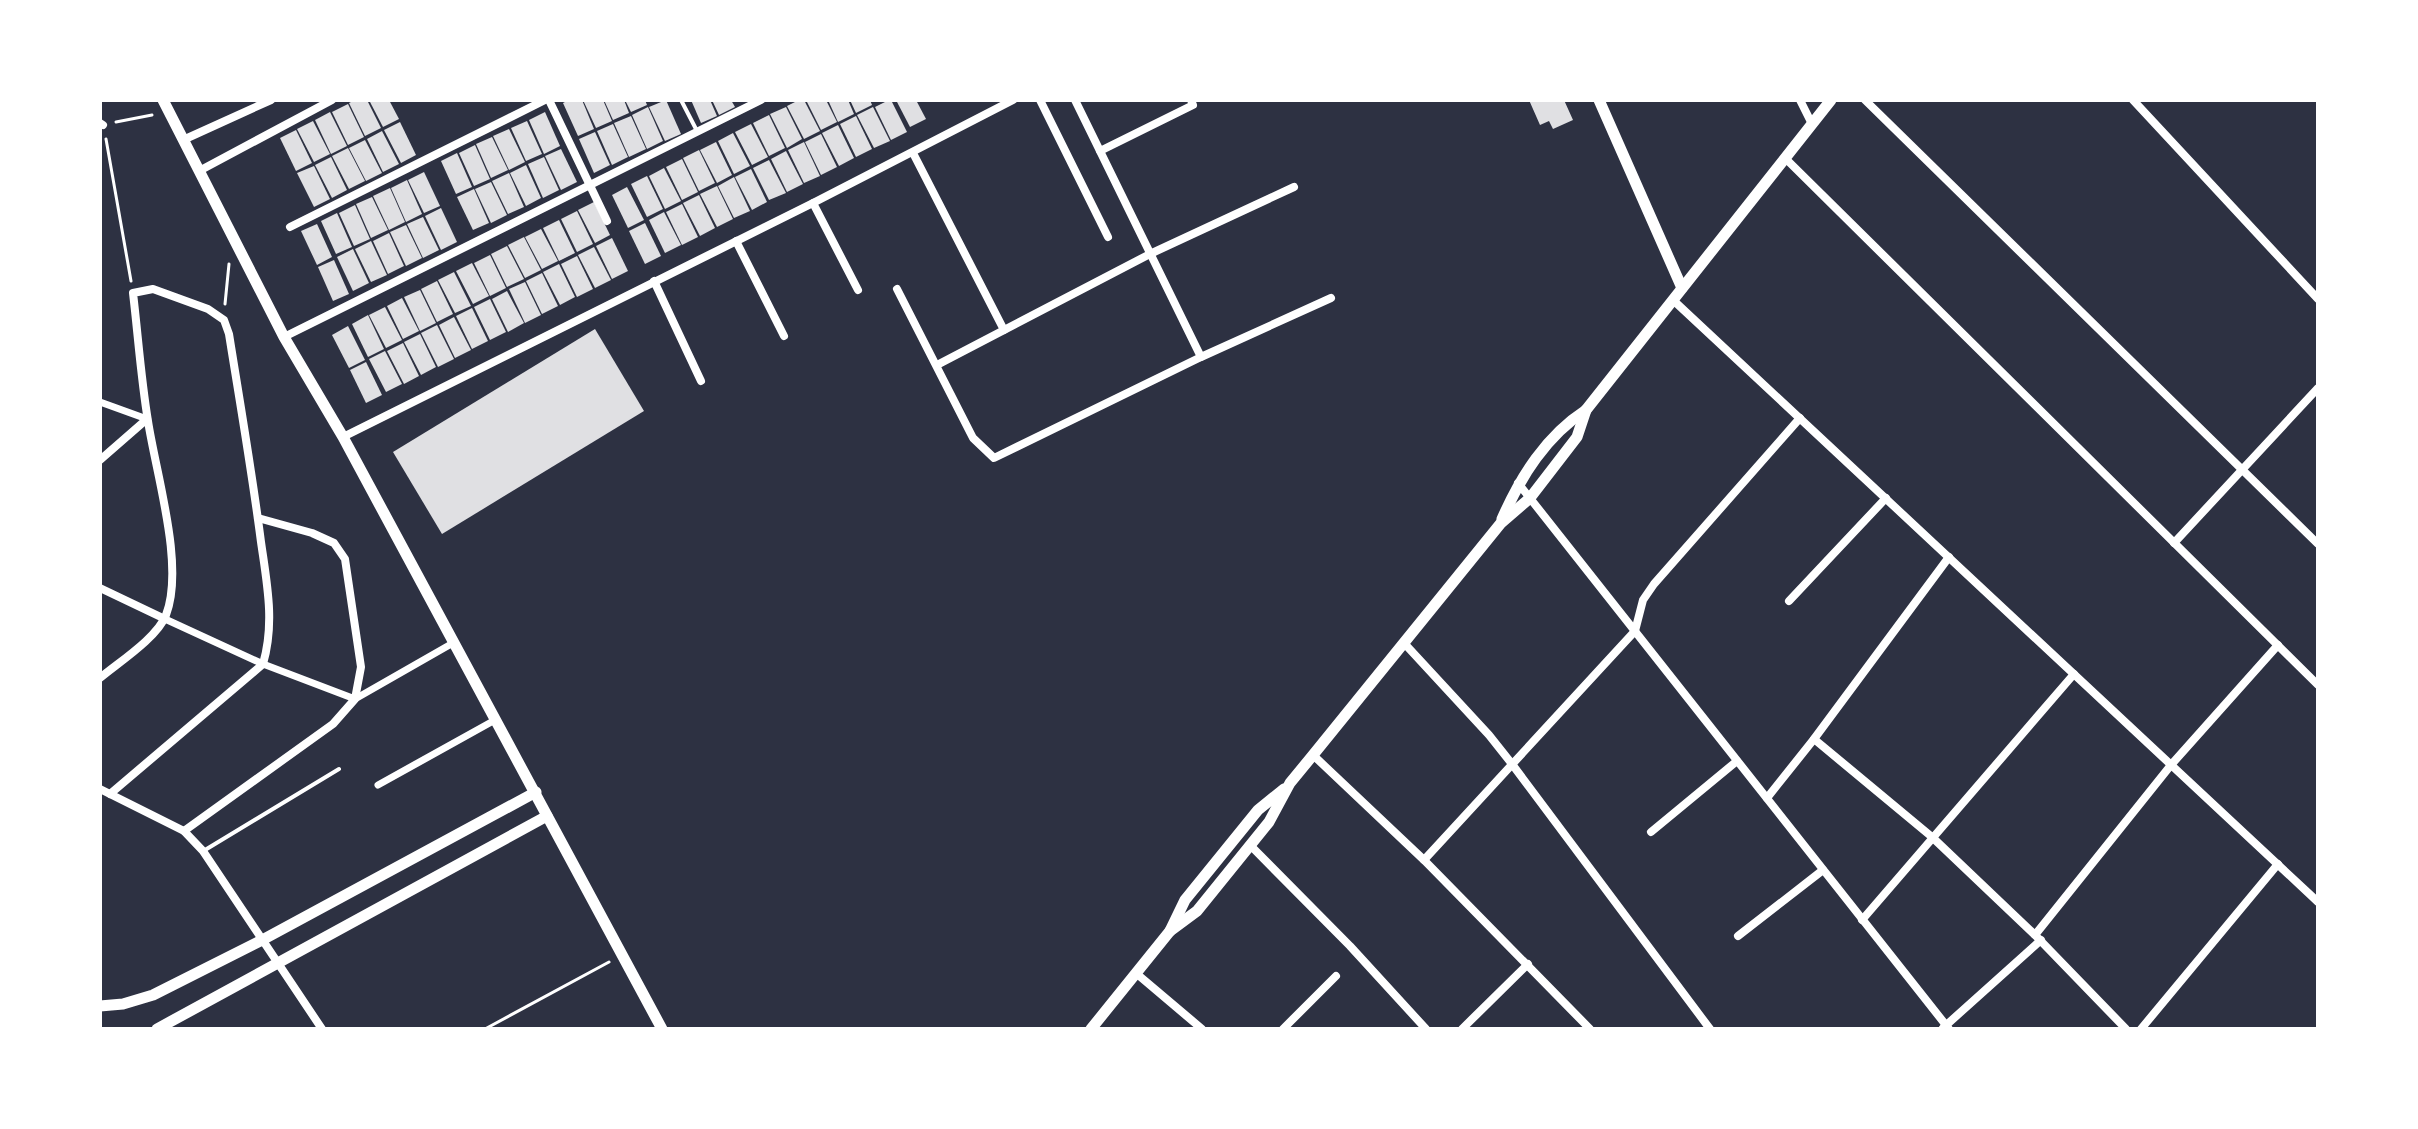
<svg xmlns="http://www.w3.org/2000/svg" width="2418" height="1129" viewBox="0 0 2418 1129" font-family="'Open Sans',sans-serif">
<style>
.building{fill:#e0e0e3}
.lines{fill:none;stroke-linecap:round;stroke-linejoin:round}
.path{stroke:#fff;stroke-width:3}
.service{stroke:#fff;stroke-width:4}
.pedestrian{stroke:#fff;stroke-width:7}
.minor{stroke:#fff;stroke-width:8}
.tertiary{stroke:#fff;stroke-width:11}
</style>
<rect width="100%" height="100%" fill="#2d3142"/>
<g class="building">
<path d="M355 100H367L381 128 365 136 349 103Z"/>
<path d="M369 100H389L399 119 383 127Z"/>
<path d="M569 100H582L594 129 578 136 563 103Z"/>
<path d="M583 100H603L612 121 596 128Z"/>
<path d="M604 100H624L629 113 613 120Z"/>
<path d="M625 100H645L647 105 631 112Z"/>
<path d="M666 100 681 134 665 141 649 107Z"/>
<path d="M691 100H710L717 116 701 123Z"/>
<path d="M712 100H731L735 107 719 115Z"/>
<path d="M799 100H804L820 131 804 139 787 106Z"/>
<path d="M806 100H826L837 122 821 130Z"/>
<path d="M828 100H848L854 114 838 122Z"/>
<path d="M850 100H870L872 105 856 113Z"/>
<path d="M889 100H891L907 132 891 140 875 107Z"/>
<path d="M896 100H916L926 119 910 127Z"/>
<path d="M1529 100H1564L1573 120 1553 129 1549 121 1540 125Z"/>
<path d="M348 104 364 137 348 145 332 112Z"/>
<path d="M648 107 663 141 647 149 632 115Z"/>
<path d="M786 107 802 139 787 148 770 114Z"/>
<path d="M873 107 890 141 874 148 857 115Z"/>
<path d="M330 112 347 146 331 154 315 120Z"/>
<path d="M545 112 560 146 544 154 529 120Z"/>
<path d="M769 115 785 148 769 156 753 123Z"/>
<path d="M631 116 646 149 629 157 614 123Z"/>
<path d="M856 116 872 149 856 157 840 124Z"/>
<path d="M313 121 330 154 314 162 297 129Z"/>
<path d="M527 121 542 154 526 161 511 128Z"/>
<path d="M400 122 416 155 401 163 384 130Z"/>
<path d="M613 124 628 157 612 165 597 131Z"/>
<path d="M751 124 768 157 752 165 735 132Z"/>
<path d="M838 125 854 158 839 166 822 133Z"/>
<path d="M509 129 525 162 509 170 493 136Z"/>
<path d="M296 130 312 163 296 171 280 138Z"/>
<path d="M382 131 399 164 383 172 367 139Z"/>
<path d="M595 132 610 165 594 173 579 139Z"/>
<path d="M733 133 750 166 734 174 718 141Z"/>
<path d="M821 134 837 167 821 175 805 142Z"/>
<path d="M492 137 508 170 491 178 476 144Z"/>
<path d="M365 140 382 173 366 181 349 148Z"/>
<path d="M716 142 732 175 717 183 700 150Z"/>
<path d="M804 142 820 176 804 183 788 150Z"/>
<path d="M475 145 490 179 474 186 459 153Z"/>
<path d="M348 148 365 181 349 189 332 156Z"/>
<path d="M561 149 577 182 561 190 545 156Z"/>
<path d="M699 150 715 183 699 191 683 158Z"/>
<path d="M786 151 803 184 787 192 771 159Z"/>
<path d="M457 153 472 187 456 194 441 161Z"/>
<path d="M331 157 347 190 332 198 315 165Z"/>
<path d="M544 157 559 190 543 198 528 164Z"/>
<path d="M682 159 698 192 682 200 666 167Z"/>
<path d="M769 160 786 193 769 200 753 168Z"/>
<path d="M526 165 541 198 526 206 510 173Z"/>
<path d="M314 166 330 199 314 207 297 173Z"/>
<path d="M664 168 681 201 665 209 649 176Z"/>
<path d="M751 169 767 202 752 210 735 177Z"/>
<path d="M424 172 440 206 424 213 408 180Z"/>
<path d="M509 173 524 207 508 214 492 181Z"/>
<path d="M647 176 663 209 647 217 631 184Z"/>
<path d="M734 177 750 211 734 218 718 186Z"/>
<path d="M407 180 422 214 406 222 391 188Z"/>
<path d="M491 182 507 215 491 223 475 189Z"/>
<path d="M717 186 733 219 717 227 700 194Z"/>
<path d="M627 187 644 220 628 228 612 195Z"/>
<path d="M390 188 405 222 389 230 373 196Z"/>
<path d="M474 189 489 223 473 230 457 197Z"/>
<path d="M699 195 715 228 700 236 683 203Z"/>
<path d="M372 197 388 230 371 238 356 204Z"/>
<path d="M594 202 610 235 595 243 578 210Z"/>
<path d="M682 204 698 237 682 245 666 212Z"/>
<path d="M355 205 370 239 354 246 339 213Z"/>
<path d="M441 208 457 242 441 250 425 216Z"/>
<path d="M577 211 593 244 577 252 561 219Z"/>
<path d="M664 212 681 245 665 253 649 220Z"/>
<path d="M337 213 352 247 336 254 321 221Z"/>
<path d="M423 217 439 250 423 258 407 224Z"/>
<path d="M559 220 575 253 559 261 543 228Z"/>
<path d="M645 223 661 256 645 264 629 231Z"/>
<path d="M317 224 332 257 317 265 301 231Z"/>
<path d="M406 225 422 258 406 266 390 232Z"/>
<path d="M541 229 558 261 542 269 525 237Z"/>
<path d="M389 233 404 266 388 274 373 241Z"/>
<path d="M524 237 541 270 525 278 508 245Z"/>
<path d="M612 238 628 271 612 279 596 246Z"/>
<path d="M371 241 387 275 371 282 355 249Z"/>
<path d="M507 246 524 279 507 287 491 254Z"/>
<path d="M594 247 611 280 595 288 578 255Z"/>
<path d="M353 249 369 283 353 291 337 257Z"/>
<path d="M490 255 506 288 490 296 474 263Z"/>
<path d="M577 256 593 289 577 297 561 264Z"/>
<path d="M334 260 349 294 333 301 318 267Z"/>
<path d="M472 263 489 296 473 304 456 271Z"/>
<path d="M559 264 575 297 560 305 543 272Z"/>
<path d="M454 272 471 306 455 313 438 280Z"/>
<path d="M542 273 558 306 542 314 526 281Z"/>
<path d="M437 281 453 314 437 322 421 289Z"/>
<path d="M525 282 541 315 525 323 509 289Z"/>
<path d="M420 290 436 323 420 331 404 297Z"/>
<path d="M507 291 524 323 508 332 492 299Z"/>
<path d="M402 298 419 331 403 339 387 306Z"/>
<path d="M490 299 506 332 490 340 474 307Z"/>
<path d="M385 307 402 340 386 348 369 315Z"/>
<path d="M472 308 488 341 472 349 456 316Z"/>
<path d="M368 315 384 349 368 357 352 324Z"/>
<path d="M454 317 471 350 455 358 439 325Z"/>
<path d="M437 325 454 359 438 367 421 333Z"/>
<path d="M348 326 365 360 349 368 332 335Z"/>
<path d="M595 329 644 411 442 534 393 452Z"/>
<path d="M420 334 436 367 421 375 404 342Z"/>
<path d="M403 343 419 376 404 384 387 351Z"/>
<path d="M385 351 402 384 386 392 369 359Z"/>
<path d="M366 362 382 395 366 403 350 370Z"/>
</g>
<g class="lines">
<g class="path">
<path d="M116 122 152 115"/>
<path d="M106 139 131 281"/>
<path d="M225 304 229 264"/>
<path d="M485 1029 609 962"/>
</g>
<g class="service">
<path d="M681 100 697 131"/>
<path d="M205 850 339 769"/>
</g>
<g class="pedestrian">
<path d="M100 402 147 419"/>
<path d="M165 619 263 664 355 699 453 643"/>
<path d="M378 785 495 720"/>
</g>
<g class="minor">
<path d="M549 100 607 221"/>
<path d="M1040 100 1108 237"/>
<path d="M1075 100 1201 357"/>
<path d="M1800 100 1812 124"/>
<path d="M1865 100 2318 544"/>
<path d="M2133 100 2318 299"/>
<path d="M100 123 103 125"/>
<path d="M183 140 271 100"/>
<path d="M1100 151 1193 105 1191 100"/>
<path d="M913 153 1004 330"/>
<path d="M1785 158 2318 685"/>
<path d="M199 171 332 100"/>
<path d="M813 203 858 290"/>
<path d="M290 227 545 100"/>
<path d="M736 241 784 336"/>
<path d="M654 281 701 381"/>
<path d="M897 289 973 438 994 458 1201 357 1331 298"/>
<path d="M1673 300 2318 902"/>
<path d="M284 337 761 100"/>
<path d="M937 365 1150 254 1294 187"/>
<path d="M343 437 813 203 1013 100"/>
<path d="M100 460 147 419"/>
<path d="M1518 483 1949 1029"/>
<path d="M2174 543 2318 388"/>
<path d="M100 588 165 619"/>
<path d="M1789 601 1886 498"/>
<path d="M1404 643 1489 735 1512 764 1710 1029"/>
<path d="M100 678C119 662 157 638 166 615 185 566 156 474 148 421 141 379 138 335 133 293L153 289 208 309 224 320 229 334C240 403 252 472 261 542 267 584 275 623 263 664L110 794"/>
<path d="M1814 739 1932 837 2035 935 2126 1029"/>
<path d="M1313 755 1424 860 1590 1029"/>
<path d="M100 789 184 831 203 851 322 1029"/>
<path d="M1767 798 1814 739 1949 557"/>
<path d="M184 831 333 724 355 699 361 667 345 559 334 543 312 533 258 518"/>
<path d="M1651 832 1737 761"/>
<path d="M1250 845 1350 946 1426 1029"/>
<path d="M1424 860 1635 631 1643 600 1654 584 1800 418"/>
<path d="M1862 920 2074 674"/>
<path d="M2035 935 2171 765 2278 645"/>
<path d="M1738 936 1823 870"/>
<path d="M1137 974 1202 1029"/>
<path d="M1943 1028 2041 940"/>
<path d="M1283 1029 1336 976"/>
<path d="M1462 1029 1528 964"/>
<path d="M2141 1029 2278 864"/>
</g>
<g class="tertiary">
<path d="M163 100 284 337 343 437 662 1029"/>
<path d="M1599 100 1682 288"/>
<path d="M1502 519C1521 476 1546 436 1586 410L1831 100"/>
<path d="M1170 931 1197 911 1269 822 1290 783 1313 755 1501 523 1530 498 1577 437 1586 410"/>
<path d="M100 1006 123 1004 153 995 264 939 536 792"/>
<path d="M157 1029 547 816"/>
<path d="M1091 1029 1170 931 1185 900 1258 810 1284 789"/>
</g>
</g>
<rect width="2418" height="1129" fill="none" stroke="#ffffff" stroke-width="204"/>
</svg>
